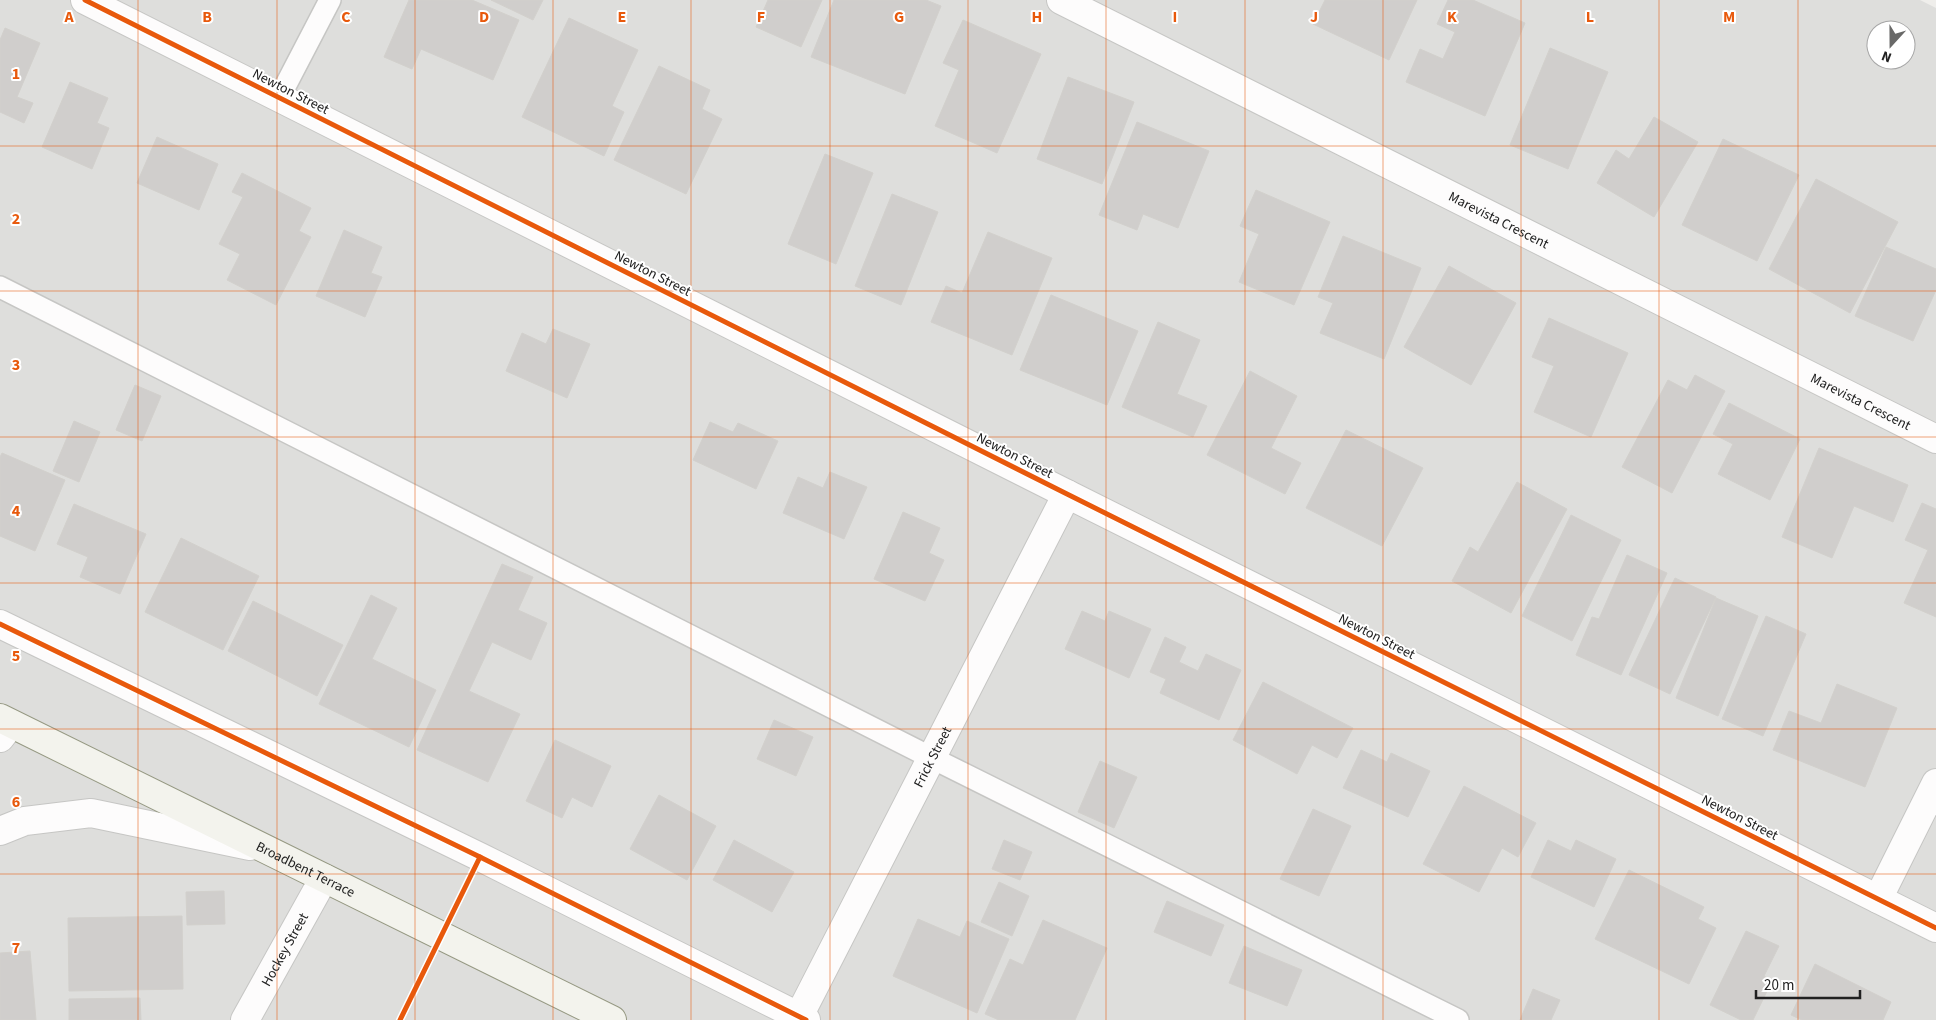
<svg xmlns="http://www.w3.org/2000/svg" width="1936" height="1020" viewBox="0 0 1936 1020" font-family="'Source Sans 3',sans-serif">
<style>
.residential{fill:#dededc;fill-rule:evenodd}
.building{fill:#d0cecc;stroke:#d2d0cc}
.lines{fill:none;stroke-linecap:round;stroke-linejoin:round}
.service-casing{stroke:#c6c6c4;stroke-width:24}
.minor-casing{stroke:#c6c6c4;stroke-width:30}
.tertiary-casing{stroke:#c6c6c4;stroke-width:30}
.secondary-casing{stroke:#969983;stroke-width:30}
.service{stroke:#fdfcfc;stroke-width:21}
.minor{stroke:#fdfcfc;stroke-width:28}
.tertiary{stroke:#fdfcfc;stroke-width:28}
.secondary{stroke:#f3f3ed;stroke-width:28}
.cycleway-casing{stroke:#fff;stroke-width:8}
.cycleway{stroke:#e8590c;stroke-width:5}
.grid{fill:none;stroke:#e8590c;stroke-width:1;stroke-opacity:0.55}
.labels{text-anchor:middle;stroke-width:4;stroke-linejoin:round;paint-order:stroke}
.street-label{font-size:14px;fill:#212121;stroke:#fff}
.grid-label{font-size:16px;text-anchor:middle;font-weight:bold;fill:#e8590c;stroke:#fff;stroke-width:4;stroke-linejoin:round;paint-order:stroke}
</style>
<rect width="100%" height="100%" fill="#efeeeb"/>
<path class="residential" d="M0 0H1920L1936 8V1020H0ZM1876 30H1906V60H1876Z"/>
<g class="building">
<path d="M409 0H472L519 20 493 80 421 49 412 69 384 57Z"/>
<path d="M491 0H543L533 20Z"/>
<path d="M768 0H822L801 47 756 27Z"/>
<path d="M834 0H926L941 6 905 94 811 57Z"/>
<path d="M1325 0H1417L1389 60 1313 24Z"/>
<path d="M1448 0H1473L1525 23 1485 116 1406 82 1420 49 1443 59 1455 32 1437 24Z"/>
<path d="M569 18 638 50 612 106 624 112 604 156 522 117Z"/>
<path d="M963 20 1041 54 997 153 935 126 959 70 943 63Z"/>
<path d="M5 28 40 43 17 97 33 103 24 123 0 112V40Z"/>
<path d="M1550 48 1608 72 1568 169 1510 145Z"/>
<path d="M659 66 710 90 702 109 722 119 686 194 614 160Z"/>
<path d="M1068 77 1134 102 1102 184 1037 159Z"/>
<path d="M70 82 108 98 97 123 109 128 92 169 42 147Z"/>
<path d="M1654 117 1698 142 1654 217 1597 183 1616 150 1629 159Z"/>
<path d="M1137 122 1209 151 1178 228 1143 214 1137 230 1099 215Z"/>
<path d="M157 137 218 164 199 210 137 183Z"/>
<path d="M1723 139 1799 175 1757 261 1682 225Z"/>
<path d="M825 154 873 173 836 264 788 244Z"/>
<path d="M242 173 311 208 299 231 311 237 276 305 227 280 240 254 219 244 243 197 232 192Z"/>
<path d="M1816 179 1898 222 1850 313 1769 269Z"/>
<path d="M1256 190 1330 222 1294 305 1239 282 1259 234 1240 226Z"/>
<path d="M892 194 938 212 901 305 855 286Z"/>
<path d="M344 230 382 247 371 273 382 277 365 317 316 296Z"/>
<path d="M988 232 1052 258 1012 355 931 322 946 286 962 293Z"/>
<path d="M1343 236 1421 268 1384 359 1320 333 1333 303 1318 297Z"/>
<path d="M1886 247 1936 269V290L1913 341 1855 316Z"/>
<path d="M1449 266 1516 303 1471 385 1404 347Z"/>
<path d="M1051 295 1138 331 1107 405 1020 370Z"/>
<path d="M1549 318 1628 353 1591 437 1534 412 1554 366 1532 357Z"/>
<path d="M1158 322 1200 340 1177 394 1207 406 1193 437 1122 407Z"/>
<path d="M553 329 590 344 567 398 506 371 522 333 546 344Z"/>
<path d="M1250 371 1297 396 1271 448 1301 463 1285 494 1207 455Z"/>
<path d="M1695 375 1725 391 1672 493 1622 467 1668 380 1687 390Z"/>
<path d="M135 385 161 396 142 441 116 430Z"/>
<path d="M1729 403 1800 439 1770 500 1718 474 1733 444 1713 434Z"/>
<path d="M74 421 100 432 79 482 53 471Z"/>
<path d="M710 422 733 432 738 423 778 441 756 489 693 460Z"/>
<path d="M1346 430 1423 468 1382 546 1306 508Z"/>
<path d="M1819 448 1908 485 1893 522 1854 506 1832 558 1782 537Z"/>
<path d="M2 453 65 480 35 551 0 536V457Z"/>
<path d="M830 472 867 487 844 539 783 513 798 477 823 488Z"/>
<path d="M1517 482 1567 509 1511 613 1452 581 1470 547 1478 552Z"/>
<path d="M1922 503 1936 509V617L1904 603 1928 550 1905 540Z"/>
<path d="M74 504 146 534 120 594 80 577 88 557 57 544Z"/>
<path d="M903 512 940 528 929 553 944 560 925 601 874 579Z"/>
<path d="M1571 515 1621 540 1572 641 1522 616Z"/>
<path d="M181 538 259 576 223 650 145 612Z"/>
<path d="M1627 555 1667 573 1621 675 1576 655 1592 617 1599 619Z"/>
<path d="M502 564 533 577 518 610 547 623 531 660 492 642 469 691 520 714 488 782 417 750Z"/>
<path d="M1675 578 1716 597 1670 694 1629 675Z"/>
<path d="M371 595 397 608 372 659 436 690 409 747 319 704Z"/>
<path d="M1716 598 1758 616 1718 716 1676 698Z"/>
<path d="M253 601 343 645 317 696 228 651Z"/>
<path d="M1082 611 1105 621 1109 611 1151 629 1129 678 1065 649Z"/>
<path d="M1766 616 1806 634 1763 736 1722 719Z"/>
<path d="M1165 637 1186 647 1179 662 1198 671 1206 654 1241 670 1219 720 1160 693 1166 679 1150 672Z"/>
<path d="M1263 682 1353 728 1337 758 1312 745 1297 774 1233 740Z"/>
<path d="M1837 684 1897 708 1865 787 1773 750 1789 711 1821 723Z"/>
<path d="M774 720 813 737 796 776 757 759Z"/>
<path d="M555 740 611 766 592 807 572 797 562 818 526 801Z"/>
<path d="M1361 750 1387 762 1391 753 1430 771 1408 817 1343 788Z"/>
<path d="M1100 761 1137 777 1114 828 1078 812Z"/>
<path d="M1464 786 1536 823 1518 857 1502 848 1479 892 1423 864Z"/>
<path d="M659 795 716 826 687 880 630 849Z"/>
<path d="M1313 809 1351 826 1319 896 1280 879Z"/>
<path d="M734 840 794 872 772 912 713 880Z"/>
<path d="M1004 840 1032 852 1020 880 992 869Z"/>
<path d="M1548 840 1571 851 1576 840 1616 859 1594 907 1531 877Z"/>
<path d="M1629 870 1704 907 1698 919 1716 928 1689 984 1595 939Z"/>
<path d="M999 882 1029 896 1012 936 981 922Z"/>
<path d="M224 891 225 924 187 925 186 892Z"/>
<path d="M1167 901 1224 925 1211 956 1154 932Z"/>
<path d="M182 916 183 989 69 991 68 918Z"/>
<path d="M918 919 960 937 967 921 1009 939 977 1013 893 976Z"/>
<path d="M1043 920 1107 948 1075 1020H999L985 1014 1010 959 1023 965Z"/>
<path d="M1746 931 1779 946 1764 976 1772 981 1753 1020H1741L1710 1005Z"/>
<path d="M1244 946 1302 970 1287 1006 1229 983Z"/>
<path d="M30 951 36 1020H0V953Z"/>
<path d="M1815 964 1891 1002 1883 1020H1802L1791 1015Z"/>
<path d="M1533 989 1560 1000 1551 1020H1520Z"/>
<path d="M140 998 141 1020H69V999Z"/>
</g>
<g class="lines">
<defs>
<g id="service">
<path d="M279 98 330 0"/>
<path d="M0 287 932 758 1458 1020"/>
</g>
<g id="minor">
<path d="M85 0 1067 494 1936 928"/>
<path id="s1" d="M1061 0 1936 439"/>
<path d="M0 624 480 857 806 1020"/>
<path d="M1878 899 1936 783"/>
<path id="s2" d="M245 1020 324 878"/>
<path id="s3" d="M797 1020 1067 494"/>
</g>
<g id="tertiary">
<path d="M0 738 11 724"/>
<path d="M0 831 25 821 91 813 250 846"/>
</g>
<g id="secondary">
<path id="s4" d="M0 718 612 1020"/>
</g>
</defs>
<use href="#service" class="service-casing"/>
<use href="#minor" class="minor-casing"/>
<use href="#tertiary" class="tertiary-casing"/>
<use href="#secondary" class="secondary-casing"/>
<use href="#service" class="service"/>
<use href="#minor" class="minor"/>
<use href="#tertiary" class="tertiary"/>
<use href="#secondary" class="secondary"/>
<defs>
<g id="cycleway">
<path d="M85 0 1067 494 1936 928"/>
<path d="M0 624 480 857 806 1020"/>
<path d="M400 1020 480 857"/>
</g>
</defs>
<use href="#cycleway" class="cycleway-casing"/>
<use href="#cycleway" class="cycleway"/>
</g>
<path class="grid" d="M138 0V1020M277 0V1020M415 0V1020M553 0V1020M691 0V1020M830 0V1020M968 0V1020M1106 0V1020M1245 0V1020M1383 0V1020M1521 0V1020M1659 0V1020M1798 0V1020M0 146H1936M0 291H1936M0 437H1936M0 583H1936M0 729H1936M0 874H1936"/>
<g class="labels">
<g class="street-label">
<text transform="translate(291 91) rotate(27)" y="5">Newton Street</text>
<text dy="5" stroke="none"><textPath href="#s1" startOffset="490">Marevista Crescent</textPath></text>
<text transform="translate(653 273) rotate(27)" y="5">Newton Street</text>
<text dy="5" stroke="none"><textPath href="#s1" startOffset="895">Marevista Crescent</textPath></text>
<text transform="translate(1015 455) rotate(27)" y="5">Newton Street</text>
<text transform="translate(1377 636) rotate(27)" y="5">Newton Street</text>
<text dy="5" stroke="none"><textPath href="#s3" startOffset="296">Frick Street</textPath></text>
<text transform="translate(1740 817) rotate(27)" y="5">Newton Street</text>
<text dy="5" stroke="none"><textPath href="#s4" startOffset="341">Broadbent Terrace</textPath></text>
<text dy="5" stroke="none"><textPath href="#s2" startOffset="81">Hockey Street</textPath></text>
</g>
</g>
<g class="grid-label">
<text x="69" y="22">A</text>
<text x="207" y="22">B</text>
<text x="346" y="22">C</text>
<text x="484" y="22">D</text>
<text x="622" y="22">E</text>
<text x="761" y="22">F</text>
<text x="899" y="22">G</text>
<text x="1037" y="22">H</text>
<text x="1175" y="22">I</text>
<text x="1314" y="22">J</text>
<text x="1452" y="22">K</text>
<text x="1590" y="22">L</text>
<text x="1729" y="22">M</text>
<text x="16" y="79">1</text>
<text x="16" y="224">2</text>
<text x="16" y="370">3</text>
<text x="16" y="516">4</text>
<text x="16" y="661">5</text>
<text x="16" y="807">6</text>
<text x="16" y="953">7</text>
</g>
<g transform="translate(1891 45) rotate(201)"><circle r="24" fill="#ffffff" stroke="#a6a6a6"/>
<path d="M0-4L9 19L0 12L-9 19Z" fill="#696968"/>
<text y="-8" font-size="14" font-weight="bold" text-anchor="middle" fill="#212121">N</text>
</g>
<path d="M1756 990v8h104v-8" fill="none" stroke="#212121" stroke-width="2.5"/>
<text x="1764" y="990" font-size="15" fill="#212121" stroke="#ffffff" stroke-width="4" paint-order="stroke">20 m</text>
</svg>
